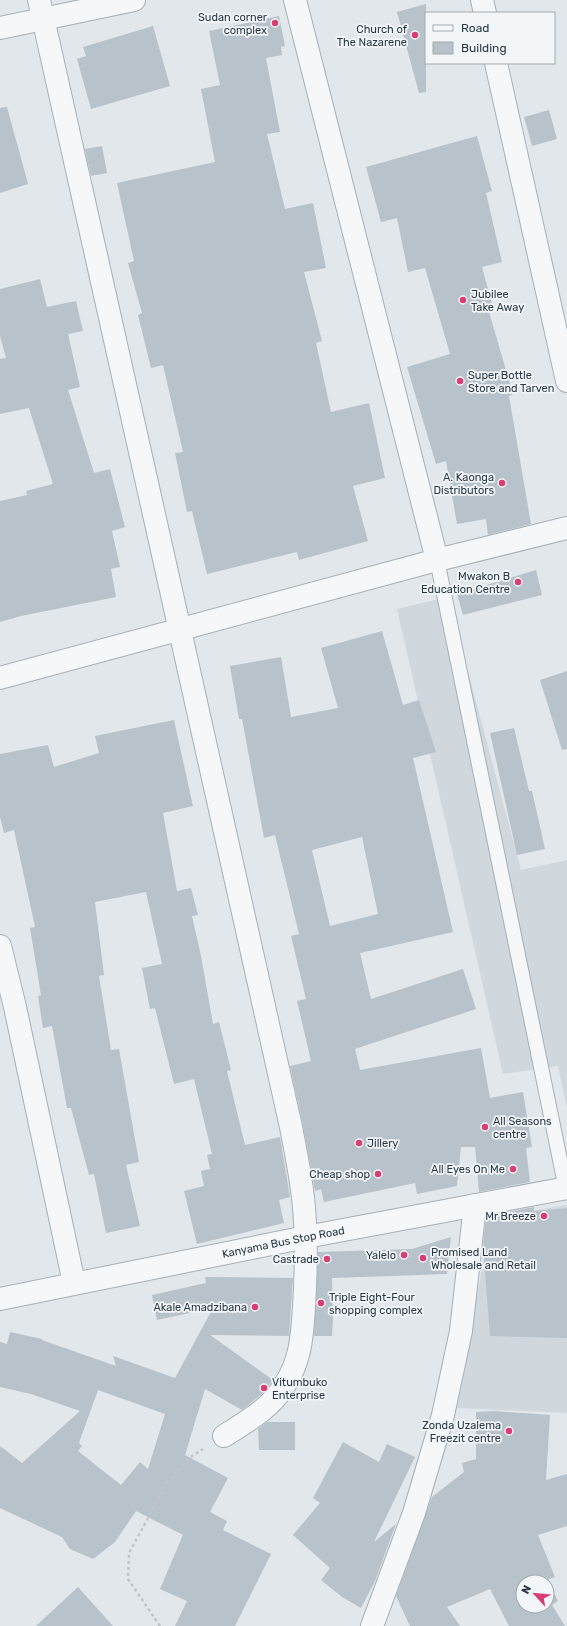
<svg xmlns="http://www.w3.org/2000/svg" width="567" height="1626" viewBox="0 0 567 1626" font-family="Rubik,sans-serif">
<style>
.built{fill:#d0d7dd}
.building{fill:#b8c2ca;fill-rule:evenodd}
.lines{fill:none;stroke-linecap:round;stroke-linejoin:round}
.lane-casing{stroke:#a6afb6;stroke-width:16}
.street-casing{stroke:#a6afb6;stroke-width:24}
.path{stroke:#c0c5ca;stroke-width:2.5;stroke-dasharray:3 3;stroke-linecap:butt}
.lane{stroke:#f5f7f9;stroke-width:14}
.street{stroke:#f5f7f9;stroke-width:22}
.poi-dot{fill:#d93e73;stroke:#f2f6f8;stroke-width:1.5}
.labels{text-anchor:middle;stroke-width:3.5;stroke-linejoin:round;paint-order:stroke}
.poi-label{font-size:11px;fill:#283845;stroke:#f2f6f8;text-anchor:end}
.street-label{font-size:11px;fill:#283845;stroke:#f2f6f8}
</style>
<rect width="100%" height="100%" fill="#e2e7eb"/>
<g class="built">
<path d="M448 597 521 870 567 860V1108L558 1066 503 1074 397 609Z"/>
<path d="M567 1205V1413L457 1408 491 1218Z"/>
</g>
<g class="building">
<path d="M426 4V92L419 93 397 12Z"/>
<path d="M279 16 285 46 281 47 282 55 266 58 280 132 267 134 285 209 313 203 326 268 304 272 322 341 316 343 331 412 369 403 385 478 353 486 368 541 299 560 297 552 207 574 192 511 187 512 175 453 183 452 163 365 151 368 138 315 142 313 128 263 134 261 117 183 215 162 201 89 220 85 209 31Z"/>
<path d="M153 26 170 86 91 109 77 59 86 56 83 47Z"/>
<path d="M7 107 28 184 0 193V108Z"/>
<path d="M549 110 557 139 532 146 524 117Z"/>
<path d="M477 136 492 191 486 193 502 262 482 267 494 311 489 312 513 394 509 396 531 524 488 535 486 519 457 524 446 461 436 464 407 367 450 354 425 268 408 272 397 218 381 222 366 167Z"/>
<path d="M102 146 107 173 91 176 85 149Z"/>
<path d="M40 279 47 307 76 301 83 331 68 334 80 387 68 390 94 473 110 469 125 527 112 531 120 567 111 569 116 597 21 616 0 622V501L27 495 26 491 53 484 29 408 0 414V359L6 358 0 336V289Z"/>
<path d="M536 570 542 595 463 615 457 594Z"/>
<path d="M382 631 403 705 419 700 436 752 413 758 453 932 360 953 371 999 463 969 476 1009 355 1049 360 1070 481 1048 490 1098 523 1092 532 1147 526 1148 530 1182 479 1192 475 1147H461L457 1186 417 1194 415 1183 324 1202 321 1189 315 1191 303 1125 290 1066 311 1061 297 1001 306 999 291 936 299 934 275 835 264 838 242 719H239L230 666 281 657 291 717 338 708 321 648ZM362 837 378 914 330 926 312 850Z"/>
<path d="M567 671V749L562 750 540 680Z"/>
<path d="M174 720 193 806 163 813 177 891 191 888 198 915 192 916 201 956 213 1024 219 1022 231 1070 227 1071 245 1145 280 1137 290 1197 279 1200 284 1223 197 1244 184 1191 204 1186 201 1171 210 1169 207 1155 212 1154 194 1079 174 1084 155 1008 150 1009 142 968 162 964 146 892 95 902 104 975 99 976 111 1050 119 1049 139 1162 126 1165 140 1226 106 1233 94 1174 89 1175 71 1108H67L52 1026 43 1028 38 996 41 995 30 928 35 927 14 830 4 833 0 817V754L48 745 54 767 99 753 95 736Z"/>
<path d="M514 728 529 791H532L545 849 517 855 490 733Z"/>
<path d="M534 1207V1211L567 1208V1338L490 1336 483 1246 486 1216Z"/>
<path d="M451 1237 447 1274 332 1278 333 1319 332 1336H314L318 1252 412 1249Z"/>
<path d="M205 1277 293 1278 289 1336 210 1335 273 1380 263 1393 242 1410 205 1389 185 1455 228 1478 210 1512 227 1521 223 1530 271 1554 235 1626H175L187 1601 160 1589 183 1535 136 1511 115 1542 93 1559 70 1549 62 1537 0 1508V1446L22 1463 80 1411 31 1394 0 1387V1342L7 1344 10 1332 42 1339V1340L116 1366 113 1356 175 1378 213 1308 157 1320 152 1295 206 1283ZM98 1390 165 1414 148 1469 140 1462 121 1485 78 1451 82 1446 79 1443Z"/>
<path d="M494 1411 550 1415 546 1480 567 1474V1526L538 1535 555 1577 547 1580 558 1601 552 1605 565 1626H509L490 1589 447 1607 460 1626H410L396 1596 432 1497 464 1472 462 1463 476 1459V1412ZM523 1582H547V1606H523Z"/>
<path d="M267 1422H295V1450H259L258 1429Z"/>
<path d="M343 1442 379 1462 387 1444 415 1457 374 1542 396 1524 375 1581 361 1608 342 1597 321 1580 330 1568 293 1535 320 1503 313 1498Z"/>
<path d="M78 1587 113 1626H36Z"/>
</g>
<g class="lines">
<defs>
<path id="lane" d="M437 560 566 1189"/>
<g id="street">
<path d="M39 0 291 1127C296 1154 302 1181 304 1208 307 1241 306 1275 304 1308 302 1336 301 1361 284 1386 270 1409 246 1422 224 1436"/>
<path d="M295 0 437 560"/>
<path d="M482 0 485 13"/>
<path d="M0 28 134 0"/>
<path d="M496 63 567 381"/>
<path d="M0 678 437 560 567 528"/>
<path d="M0 946 15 1007 74 1283"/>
<path id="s1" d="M0 1299 306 1237 567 1188"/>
<path d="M372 1626 414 1513 443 1415 461 1331 475 1205"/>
</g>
</defs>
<use href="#lane" class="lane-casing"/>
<use href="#street" class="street-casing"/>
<path class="path" d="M160 1626 128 1579 129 1553 168 1481 189 1458 203 1449"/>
<use href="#lane" class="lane"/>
<use href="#street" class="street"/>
</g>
<g class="poi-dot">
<circle cx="275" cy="23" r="4"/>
<circle cx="415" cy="35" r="4"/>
<circle cx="463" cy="300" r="4"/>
<circle cx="460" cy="381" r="4"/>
<circle cx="502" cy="483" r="4"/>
<circle cx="518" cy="582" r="4"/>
<circle cx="485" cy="1127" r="4"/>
<circle cx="359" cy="1143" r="4"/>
<circle cx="513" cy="1169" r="4"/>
<circle cx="378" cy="1174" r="4"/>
<circle cx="544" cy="1216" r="4"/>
<circle cx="404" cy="1255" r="4"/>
<circle cx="423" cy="1258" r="4"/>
<circle cx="327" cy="1259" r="4"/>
<circle cx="321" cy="1303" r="4"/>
<circle cx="255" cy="1307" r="4"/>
<circle cx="264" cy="1388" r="4"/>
<circle cx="509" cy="1431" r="4"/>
</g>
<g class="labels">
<g class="poi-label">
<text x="267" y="21">Sudan corner<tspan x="267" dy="13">complex</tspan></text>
<text x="407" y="33">Church of<tspan x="407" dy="13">The Nazarene</tspan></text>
<text x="471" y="298" text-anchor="start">Jubilee<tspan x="471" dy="13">Take Away</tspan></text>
<text x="468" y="379" text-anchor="start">Super Bottle<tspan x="468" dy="13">Store and Tarven</tspan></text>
<text x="494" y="481">A. Kaonga<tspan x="494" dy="13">Distributors</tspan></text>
<text x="510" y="580">Mwakon B<tspan x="510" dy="13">Education Centre</tspan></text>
<text x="493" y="1125" text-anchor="start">All Seasons<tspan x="493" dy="13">centre</tspan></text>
<text x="367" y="1147" text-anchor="start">Jillery</text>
<text x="505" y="1173">All Eyes On Me</text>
<text x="370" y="1178">Cheap shop</text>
<text x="536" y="1220">Mr Breeze</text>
<text x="431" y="1256" text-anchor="start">Promised Land<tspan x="431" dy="13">Wholesale and Retail</tspan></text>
<text x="396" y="1259">Yalelo</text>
<text x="319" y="1263">Castrade</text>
<text x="329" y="1301" text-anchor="start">Triple Eight-Four<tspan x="329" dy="13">shopping complex</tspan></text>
<text x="247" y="1311">Akale Amadzibana</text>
<text x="272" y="1386" text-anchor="start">Vitumbuko<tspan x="272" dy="13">Enterprise</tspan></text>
<text x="501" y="1429">Zonda Uzalema<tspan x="501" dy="13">Freezit centre</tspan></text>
</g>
<g class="street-label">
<text dy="4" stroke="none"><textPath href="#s1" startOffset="289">Kanyama Bus Stop Road</textPath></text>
</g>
</g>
<rect x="425" y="12" width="130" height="52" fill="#f2f6f8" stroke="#a1aab0"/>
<rect x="433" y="25" width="20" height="6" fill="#f5f7f9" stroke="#a1aab0"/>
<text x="461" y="32" font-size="12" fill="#283845">Road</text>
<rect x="433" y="42" width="20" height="12" fill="#b8c2ca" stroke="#a1aab0"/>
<text x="461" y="52" font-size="12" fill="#283845">Building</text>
<g transform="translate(535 1594) rotate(297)"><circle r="19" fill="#f2f6f8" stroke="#a1aab0"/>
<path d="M0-3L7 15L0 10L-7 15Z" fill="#d93e73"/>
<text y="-6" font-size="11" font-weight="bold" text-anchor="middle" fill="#283845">N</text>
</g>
</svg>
